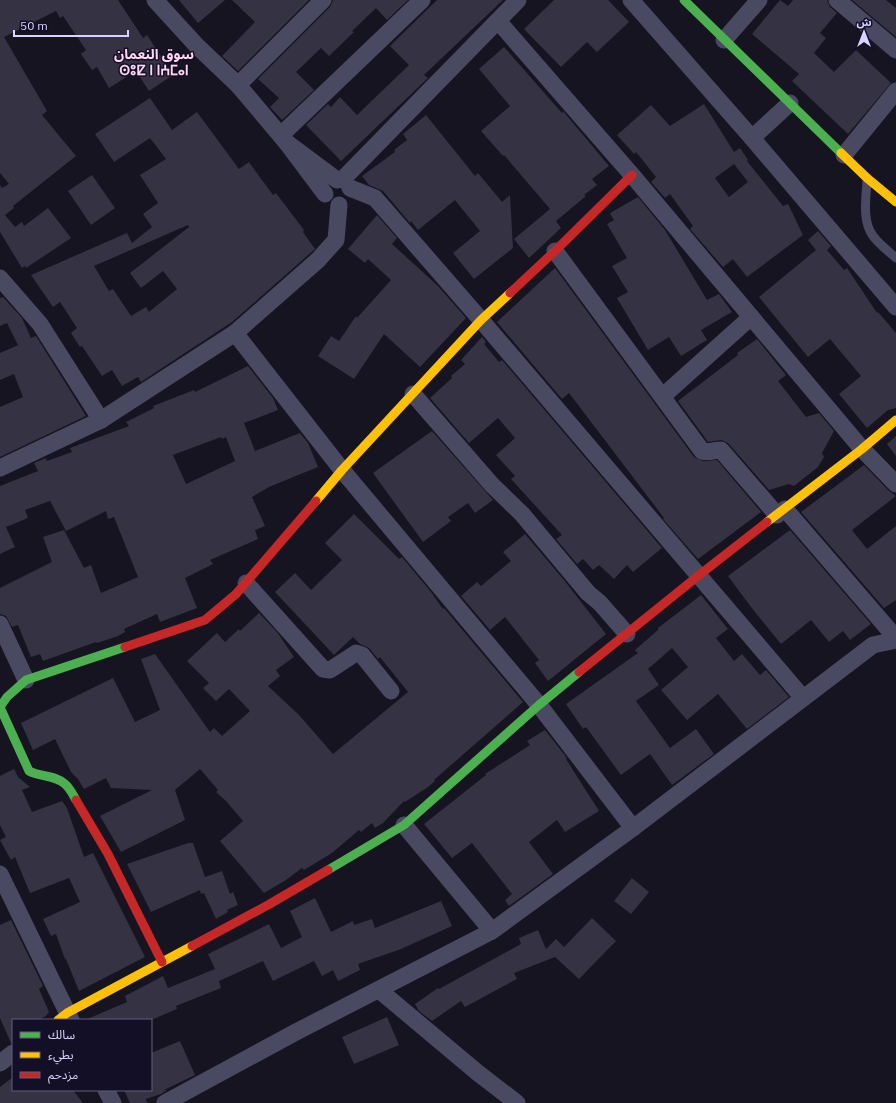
<svg xmlns="http://www.w3.org/2000/svg" width="896" height="1103" viewBox="0 0 896 1103" font-family="'IBM Plex Sans','Noto Sans Arabic','Noto Sans Tifinagh',sans-serif">
<style>
.building{fill:#343243;fill-rule:evenodd}
.lines{fill:none;stroke-linecap:round;stroke-linejoin:round}
.lane{stroke:#4a4962;stroke-width:9}
.street{stroke:#4a4962;stroke-width:17}
.fast{stroke:#4caf50;stroke-width:9}
.slow{stroke:#ffc107;stroke-width:9}
.jam{stroke:#c62828;stroke-width:9}
.labels{text-anchor:middle;stroke-width:3;stroke-linejoin:round;paint-order:stroke}
.district-label{font-size:14px;font-weight:bold;fill:#ffd6f0;stroke:#130f26}
</style>
<rect width="100%" height="100%" fill="#161421"/>
<g class="building">
<path d="M0 0H118L143 38 147 35 173 75 149 91 136 71 109 88 97 67 92 70 81 54 86 50 63 16 60 18 56 11 4 37 47 111 42 115 76 156 13 206 14 208 5 215 15 227 22 222 24 226 48 208 71 238 26 268 25 266 22 268 0 232V185L2 188 9 184 0 173Z"/>
<path d="M179 0H225L198 23Z"/>
<path d="M232 0H309L238 71 222 56 255 22Z"/>
<path d="M333 0H408L387 20 376 8 352 31 354 32 329 56 321 48 296 72 314 90 282 120 270 107 279 98 258 79 330 7Z"/>
<path d="M437 0H503L424 75 428 78 341 161 306 125 328 104 331 107 340 97 357 115 409 65 390 46Z"/>
<path d="M554 0H608L629 22 597 52 587 42 561 67 524 29Z"/>
<path d="M780 0 788 6 793 0H827L830 7 837 13 820 33 826 38 814 53 834 72 856 50 891 83 848 134 792 81 799 74 752 34Z"/>
<path d="M852 0H886L896 8V37Z"/>
<path d="M504 47 562 113 563 111 609 166 592 179 597 185 584 195 586 196 556 221 561 228 529 258 514 239 550 209 504 155 503 156 481 131 510 106 479 69Z"/>
<path d="M150 98 172 130 197 112 239 169 249 162 273 195 276 193 304 230 303 232 315 249 232 322 141 382 138 377 122 386 112 370 102 376 82 346 80 347 71 333 77 328 60 302 53 307 31 275 127 233 132 243 152 227 143 214 158 203 140 175 166 159 150 138 114 162 95 134ZM188 225 189 227 130 273 141 288 163 271 177 289 149 312 146 307 131 316 113 289 109 291 94 266Z"/>
<path d="M704 104 734 152 740 148 748 160 747 161 783 206 788 204 803 235 747 277 733 259 723 267 690 229 693 226 670 194 665 198 651 182 656 177 636 152 634 154 617 135 651 105 670 126ZM734 164 748 182 729 197 715 178Z"/>
<path d="M426 115 475 176 478 173 502 202 510 195 513 248 474 279 453 253 480 231 455 200 418 230 411 221 410 223 383 191 369 185 362 176 395 152 394 150 407 140 403 134Z"/>
<path d="M92 175 115 208 91 225 68 191Z"/>
<path d="M638 197 665 230 707 300 719 294 732 312 701 330 707 340 681 356 669 337 648 350 617 298 628 292 612 266 627 258 607 224 614 220 610 214 612 212Z"/>
<path d="M377 215 397 238 392 244 438 286 466 318 420 367 384 334 354 379 318 356 331 336 339 341 356 316 357 318 391 280 368 259 365 263 348 249Z"/>
<path d="M818 231 831 246 827 250 844 270 847 268 877 313 878 312 896 333V408L888 410 867 428 839 394 861 376 830 339 808 357 759 297 816 250 808 240Z"/>
<path d="M555 268 694 457 703 461 717 460 761 512 698 559 663 519 664 518 569 393 562 399 497 322Z"/>
<path d="M3 297 22 318 31 338 36 336 86 416 0 457V407L23 397 14 374 0 380V353L18 345 7 323 0 326V298Z"/>
<path d="M482 337 486 342 484 344 499 362 502 360 662 548 633 572 627 565 614 579 599 565 593 570 583 559 577 564 556 539 562 535 511 479 515 476 496 455 515 438 498 418 469 443 430 398 452 378 451 376 465 364 461 360Z"/>
<path d="M757 339 786 375 778 381 806 417 819 413 834 431 822 453 824 457 818 467 794 486 789 484 769 490 728 443 721 440 708 442 678 401 738 355 737 353Z"/>
<path d="M248 366 273 398 278 410 244 423 255 451 300 433 308 443 318 467 269 487 252 497 265 526 255 530 258 539 210 560 213 564 185 578 197 608 160 622 157 614 124 629 125 632 118 636 97 643 96 642 43 661 40 654 31 657 18 625 12 627 6 616 0 614V588L52 562 43 537 64 530 84 568 91 565 101 593 138 577 114 517 108 519 106 511 66 531 50 501 25 510 28 518 6 527 15 547 0 554V486L38 471 34 463 46 458 47 461 72 452 70 448 129 426 126 422 154 408 153 406 194 390 195 392ZM221 437 222 439 226 437 235 461 186 484 173 455Z"/>
<path d="M432 431 493 500 475 513 468 503 448 517 451 521 423 542 373 473Z"/>
<path d="M896 436V456L887 444Z"/>
<path d="M864 465 889 491 896 496 852 530 867 549 896 526V600L884 608 801 512Z"/>
<path d="M354 514 399 559 402 557 431 592 443 609 444 608 523 702 434 780 435 781 428 787 405 802 404 801 383 823 375 828 372 823 361 832 359 830 332 853 304 870 302 868 286 880 264 893 220 841 243 821 226 801 216 792 218 790 200 769 175 790 185 820 121 852 100 816 152 790 111 788 106 778 84 789 78 779 71 772 55 739 33 750 21 723 113 678 135 722 160 710 141 659 155 654 210 732 214 728 222 736 250 711 229 689 216 701 203 688 209 683 187 661 217 633 225 642 239 629 240 631 259 613 277 632 294 657 276 670 280 676 268 686 299 715 333 754 408 692 380 657 378 659 369 648 360 644 353 637 334 655 275 592 295 573 311 590 342 560 325 543Z"/>
<path d="M790 530 871 624 850 640 843 631 829 642 811 620 781 644 754 611 728 576Z"/>
<path d="M525 534 564 580 606 634 548 681 535 663 539 660 505 617 490 630 461 596 477 582 481 586 511 561 503 552Z"/>
<path d="M701 595 728 629 716 638 734 661 742 654 760 675 766 670 789 697 747 729 718 694 687 720 661 690 688 667 672 648 648 669 659 685 636 701 670 748 696 729 714 754 672 785 650 754 621 775 586 727 583 729 566 704 638 653 635 650 658 630V628Z"/>
<path d="M545 730 567 758 566 759 599 811 565 832 557 820 529 842 553 874 509 906 505 900 512 894 472 843 452 858 424 824 486 775 485 774 530 745 527 741Z"/>
<path d="M14 769 18 777 30 787 22 790 32 812 62 801 67 808 84 857 93 853 145 957 79 991 66 959H65L56 934 51 936 43 919 80 902 69 878 30 893 15 857 11 860 0 840 6 837 0 825V776Z"/>
<path d="M188 843H193L205 877 222 871 230 894 233 892 238 905 227 910 228 912 216 919 204 893 201 894 200 890 151 912 127 864Z"/>
<path d="M632 878 649 892 631 914 614 901Z"/>
<path d="M315 898 331 932 353 921 354 925 372 919 375 928 441 901 452 926 401 949 358 964 360 970 338 981 333 970 322 976 314 961 273 981 263 961 219 981 221 988 176 1006 177 1009 151 1020H85L127 1002 125 996 163 976 168 988 215 969 208 954 269 924 281 948 302 937 290 911Z"/>
<path d="M592 918 616 941 579 979 555 957 514 973 517 979 465 1007 461 1001 432 1021 419 1011 415 1004 438 988 439 989 521 944 519 938 538 930 546 949 556 939 564 947Z"/>
<path d="M11 920 43 986 39 989 49 1012 46 1016 38 1020H13V1043H11L0 1018V925Z"/>
<path d="M387 1017 399 1045 354 1064 342 1037Z"/>
<path d="M180 1041 195 1075 164 1090H167L161 1094 146 1099 147 1103H130L124 1090H151V1053Z"/>
<path d="M13 1077V1090H73L83 1103H0V1087Z"/>
</g>
<g class="lines">
<path class="lane" d="M867 181C866 199 862 221 873 236 879 244 888 251 896 258"/>
<g class="street">
<path d="M155 0 197 46 238 85 286 142"/>
<path d="M631 0 752 138 896 307"/>
<path d="M837 0 896 50"/>
<path d="M498 21 632 175 862 449 896 484"/>
<path d="M724 40 759 0"/>
<path d="M238 85 323 0"/>
<path d="M281 135 422 0"/>
<path d="M752 138 790 103"/>
<path d="M844 155 896 91"/>
<path d="M342 180 518 0"/>
<path d="M350 188 375 198 481 320 803 698"/>
<path d="M325 194 286 142 337 180"/>
<path d="M555 251 702 451C709 453 714 450 721 450L777 515"/>
<path d="M0 278 40 324 101 420"/>
<path d="M235 333 342 470 539 705 633 828"/>
<path d="M413 394 492 485 522 514 588 593 600 603 627 634"/>
<path d="M663 396 751 317"/>
<path d="M0 468 101 420 235 333 318 260 336 240 339 205"/>
<path d="M785 509 896 638"/>
<path d="M246 583 323 669 330 670 356 653 362 655 391 691"/>
<path d="M0 624 26 680"/>
<path d="M404 825 492 931"/>
<path d="M0 874 71 1020"/>
<path d="M379 990 478 1073 517 1103"/>
<path d="M0 1063 13 1053"/>
<path d="M106 1090 113 1103"/>
<path d="M165 1103 296 1032 492 931 633 828 873 645 896 640"/>
</g>
<g class="fast">
<path d="M684 0 841 153"/>
<path d="M76 800C73 795 70 788 65 784 56 775 40 777 29 771L0 707 7 697 26 680 125 647"/>
<path d="M328 870 404 825 539 705 579 672"/>
</g>
<g class="slow">
<path d="M841 153 867 178 896 202"/>
<path d="M316 501 342 470 481 320 510 293"/>
<path d="M767 522 862 449 896 420"/>
<path d="M58 1020 67 1013 192 946"/>
</g>
<g class="jam">
<path d="M510 293 555 251 632 175"/>
<path d="M125 647 205 620 236 594 316 501"/>
<path d="M579 672 698 576 767 522"/>
<path d="M76 800 108 854 162 962"/>
<path d="M192 946 268 905 328 870"/>
</g>
</g>
<g class="labels">
<g class="district-label">
<text x="154" y="59">سوق النعمان<tspan x="154" dy="16">ⵙⵓⵇ ⵏ ⵏⵄⵎⴰⵏ</tspan></text>
</g>
</g>
<rect x="12" y="1019" width="140" height="72" fill="#130f26" stroke="#625e7d"/>
<rect x="20" y="1032" width="20" height="6" fill="#4caf50" stroke="#625e7d"/>
<text x="48" y="1039" font-size="12" fill="#d9d4ff">سالك</text>
<rect x="20" y="1052" width="20" height="6" fill="#ffc107" stroke="#625e7d"/>
<text x="48" y="1059" font-size="12" fill="#d9d4ff">بطيء</text>
<rect x="20" y="1072" width="20" height="6" fill="#c62828" stroke="#625e7d"/>
<text x="48" y="1079" font-size="12" fill="#d9d4ff">مزدحم</text>
<g transform="translate(864 32)" stroke="#130f26" stroke-width="3" paint-order="stroke">
<path d="M0-3L7 15L0 10L-7 15Z" fill="#d9d4ff"/>
<text y="-6" font-size="11" font-weight="bold" text-anchor="middle" fill="#d9d4ff">ش</text>
</g>
<path d="M14 30v6h114v-6" fill="none" stroke="#d9d4ff" stroke-width="2"/>
<text x="20" y="30" font-size="12" fill="#d9d4ff" stroke="#130f26" stroke-width="3" paint-order="stroke">50 m</text>
</svg>
